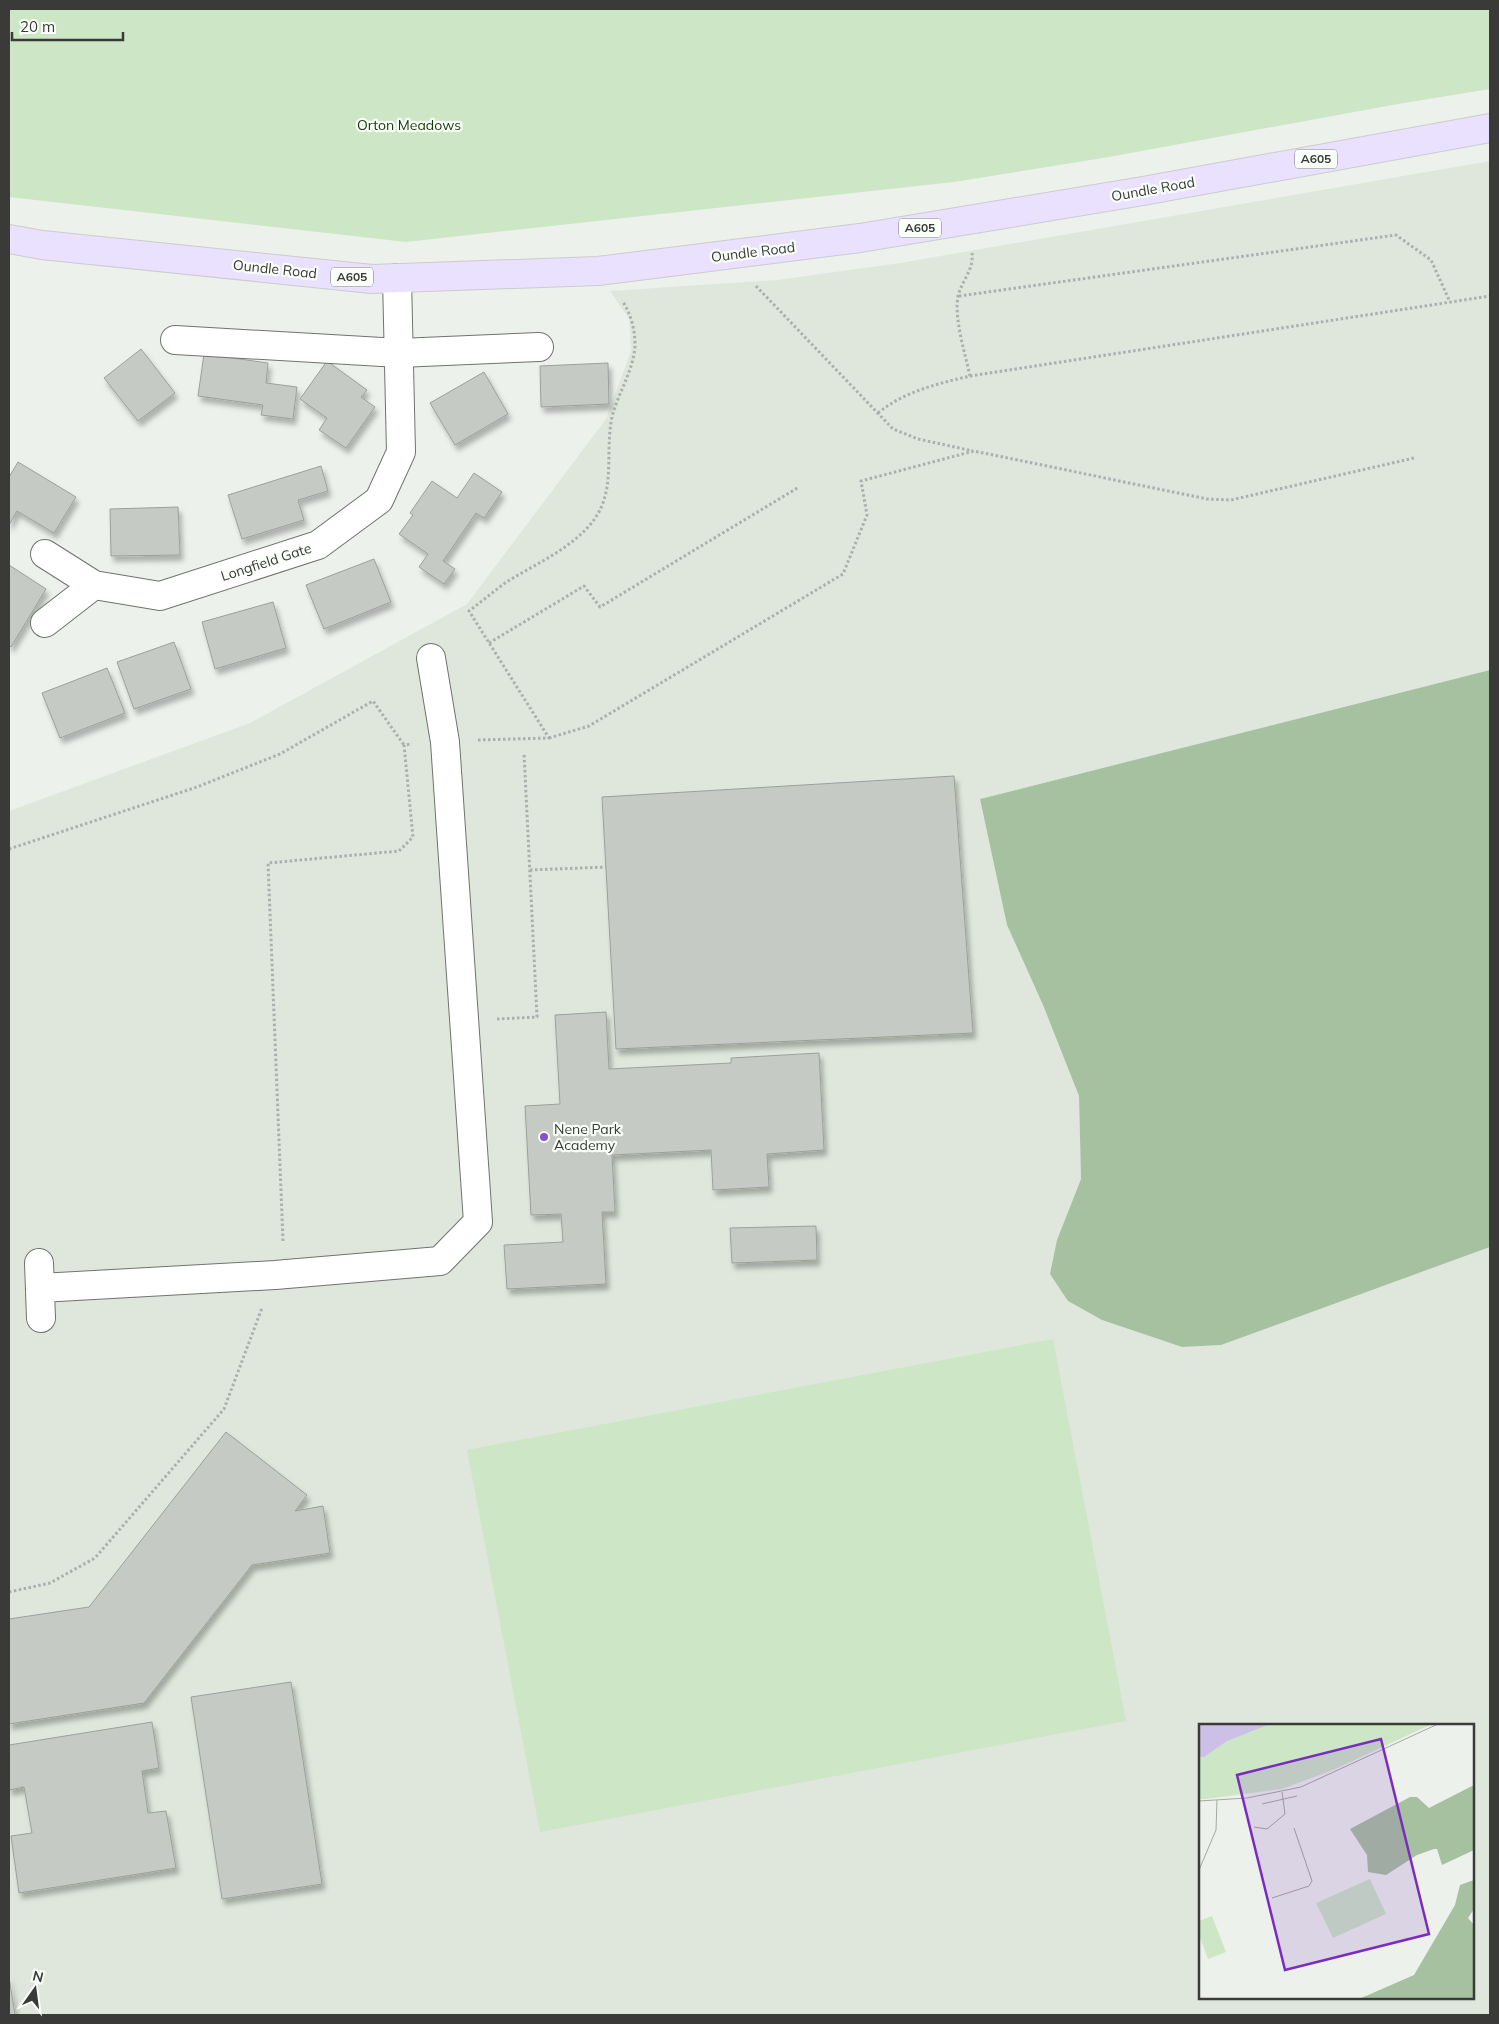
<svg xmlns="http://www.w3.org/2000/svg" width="1499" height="2024" viewBox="0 0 1499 2024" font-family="Mulish,sans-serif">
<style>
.built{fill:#dfe7dc;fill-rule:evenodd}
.green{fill:#cde6c6}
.forest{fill:#a6c19f}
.building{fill:#c5cac4;stroke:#9ca09b;filter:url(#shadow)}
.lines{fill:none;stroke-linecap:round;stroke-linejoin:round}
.minor-casing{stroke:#6f736e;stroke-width:30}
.major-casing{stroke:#ccc;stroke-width:30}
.path{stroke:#adafac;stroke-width:3;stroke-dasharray:2.5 2.5;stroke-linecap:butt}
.minor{stroke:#fff;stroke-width:28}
.major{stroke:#eae0ff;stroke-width:28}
.poi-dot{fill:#8553cb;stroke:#fafef9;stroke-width:2}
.labels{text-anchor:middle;stroke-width:4.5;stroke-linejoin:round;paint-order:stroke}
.shield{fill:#fafef9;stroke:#747673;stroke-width:1}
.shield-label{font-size:12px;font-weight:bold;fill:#3a3b39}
.park-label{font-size:14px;fill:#153a0a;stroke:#fafef9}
.street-label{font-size:14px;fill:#3a3b39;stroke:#fafef9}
.poi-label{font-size:14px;fill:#3a3b39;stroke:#fafef9;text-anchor:start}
.inset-road{fill:none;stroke:#a5a8a4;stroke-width:1}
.view{fill:#7b2cbf;fill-opacity:0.15;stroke:#7b2cbf;stroke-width:2.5}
.inset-edge{fill:none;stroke:#3a3b39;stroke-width:2.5}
</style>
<defs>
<filter id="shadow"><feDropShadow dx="3" dy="5.5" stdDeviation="2.5" flood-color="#0004"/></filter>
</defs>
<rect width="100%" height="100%" fill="#edf1ec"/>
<path class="built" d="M1490 161V670L980 799 1007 925 1043 1005 1079 1096 1081 1179 1057 1240 1068 1301 1102 1320 1182 1347 1221 1345 1490 1247V2015H9V811L250 723 467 604 606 419 631 351 629 319 610 291 777 280 900 263ZM1200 1725H1473V1998H1200Z"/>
<g class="green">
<path d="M9 9H1490V89L1398 104 1109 157 954 182 406 242 9 197Z"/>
<path d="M1053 1339 1126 1721 540 1832 467 1450Z"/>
</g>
<path class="forest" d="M1490 670V1247L1221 1345 1182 1347 1102 1320 1068 1301 1050 1274 1057 1240 1081 1179 1079 1096 1043 1005 1007 925 980 799Z"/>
<g class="building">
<path d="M141 349 175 393 138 421 104 378Z"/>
<path d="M204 354 268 363 266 383 297 387 293 419 261 415 263 405 198 396Z"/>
<path d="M327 361 367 390 361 397 375 407 346 448 319 430 327 418 300 399Z"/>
<path d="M608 363 609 404 541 407 540 366Z"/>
<path d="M484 372 508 414 455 445 430 403Z"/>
<path d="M18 462 76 497 54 533 17 511 9 525V477Z"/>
<path d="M321 466 328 491 298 500 304 520 242 539 228 495Z"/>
<path d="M474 473 502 492 484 518 476 513 443 561 455 569 444 584 419 567 428 554 399 534 413 515 410 513 432 481 457 498Z"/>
<path d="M178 507 180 555 111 556 110 509Z"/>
<path d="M374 559 391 602 324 629 306 585Z"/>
<path d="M9 565 46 589 11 647 9 645Z"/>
<path d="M273 602 286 648 215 669 202 622Z"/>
<path d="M174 642 191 689 134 709 117 662Z"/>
<path d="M107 668 125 713 60 738 42 693Z"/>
<path d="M954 776 973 1033 616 1049 602 797Z"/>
<path d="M606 1012 609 1069 731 1063V1058L819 1053 824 1150 767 1154 769 1187 713 1190 711 1150 612 1155 615 1212H602L606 1284 507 1289 504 1245 563 1242 561 1214 531 1215 525 1106 560 1104 555 1015Z"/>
<path d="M816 1226 817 1260 732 1263 730 1228Z"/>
<path d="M226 1432 307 1495 295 1511 323 1506 330 1553 252 1565 144 1703 9 1724V1619L89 1607Z"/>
<path d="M291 1682 322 1884 222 1899 191 1697Z"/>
<path d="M152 1722 159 1768 142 1771 148 1813 166 1811 176 1868 19 1893 11 1836 32 1833 24 1787 9 1790V1745Z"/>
<path d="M9 1977 15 2015H9Z"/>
</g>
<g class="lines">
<defs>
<g id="minor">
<path d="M175 340 399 353 539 347"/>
<path d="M45 554 94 585 160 596 318 545 379 500 401 452 397 278"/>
<path d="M45 623 94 585"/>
<path d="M39 1263 41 1318"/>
<path d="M40 1288 275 1275 440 1261 478 1222 445 742 431 658"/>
</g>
<path id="major" d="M9 239 42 245 372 279 598 271 860 238 1143 191 1490 128"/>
</defs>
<use href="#minor" class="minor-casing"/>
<use href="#major" class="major-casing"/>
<g class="path">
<path d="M756 286 893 429 918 439 973 451"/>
<path d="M959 296 1396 235 1431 260 1450 302"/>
<path d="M970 376 1490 296"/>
<path d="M878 413C905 391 937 384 970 376 965 353 954 319 958 296 962 280 974 270 972 253"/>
<path d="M489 643 584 586 600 607 799 487"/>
<path d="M549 738 589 726 843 574 867 515 861 481 974 451 1207 499 1231 500 1414 458"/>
<path d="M478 740 549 738 469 611C481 602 493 592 505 583 533 565 567 551 589 526 618 494 604 455 612 417 618 393 634 370 635 345 635 330 631 314 623 302"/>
<path d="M9 849 197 787 280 754 373 701 404 745"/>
<path d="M530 870 606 867"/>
<path d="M497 1019 537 1017 524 753"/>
<path d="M283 1241 268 863 399 851 413 837 404 745 412 744"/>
<path d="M9 1592 50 1583 95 1558 224 1409 262 1308"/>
</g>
<use href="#minor" class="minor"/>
<use href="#major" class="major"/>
</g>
<circle class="poi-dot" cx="544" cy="1137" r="5"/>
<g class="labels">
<g class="shield">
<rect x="1295" y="149.5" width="42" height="19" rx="4"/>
<rect x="899" y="218.5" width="42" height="19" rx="4"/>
<rect x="331" y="267.5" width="42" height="19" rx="4"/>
</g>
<g class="shield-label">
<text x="1316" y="163">A605</text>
<text x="920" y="232">A605</text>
<text x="352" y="281">A605</text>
</g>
<g class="park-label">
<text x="409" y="130">Orton Meadows</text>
</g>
<g class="street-label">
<text transform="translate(1153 189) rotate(-10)" y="5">Oundle Road</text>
<text transform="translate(753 252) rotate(-7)" y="5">Oundle Road</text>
<text transform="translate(275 269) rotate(6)" y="5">Oundle Road</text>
<text transform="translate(266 562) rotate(-18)" y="5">Longfield Gate</text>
</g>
<g class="poi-label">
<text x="554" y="1134">Nene Park<tspan x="554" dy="16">Academy</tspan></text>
</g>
</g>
<g transform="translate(1199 1724)">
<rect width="275" height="275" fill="#edf1ec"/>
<path d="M0 0H233L134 46 83 65 7 75H0ZM171 155 187 190 134 214 117 179ZM13 192 27 228 9 235 0 211V197Z" fill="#cde6c6"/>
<path d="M275 61V126L243 141 238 125H235L218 131 187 151 169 148 168 131 151 105 211 73H218L230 84ZM275 156V185L269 194 275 201V275H160L215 251 256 181 261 161Z" fill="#a6c19f"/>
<path d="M0 0H71L28 17 5 33 0 32Z" fill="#ccc0e6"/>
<path class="inset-road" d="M0 77 48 74 102 63 239 0M63 80 98 72M55 103 68 105 86 90 83 68M0 146 17 106 18 76M73 174 110 162 113 157 95 104"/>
<path class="view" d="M182 15 230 210 86 246 38 51Z"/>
<rect width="275" height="275" class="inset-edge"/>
</g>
<rect width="1499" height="2024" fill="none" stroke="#3a3b39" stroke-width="20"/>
<g transform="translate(35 1989) rotate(14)" stroke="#fafef9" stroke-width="4" paint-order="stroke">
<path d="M0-4L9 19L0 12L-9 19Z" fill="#3a3b39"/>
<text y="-8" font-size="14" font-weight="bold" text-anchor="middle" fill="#3a3b39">N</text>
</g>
<path d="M12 32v8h111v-8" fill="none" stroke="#3a3b39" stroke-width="2.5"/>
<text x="20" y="32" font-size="15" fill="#3a3b39" stroke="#fafef9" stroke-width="4" paint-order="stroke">20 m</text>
</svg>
